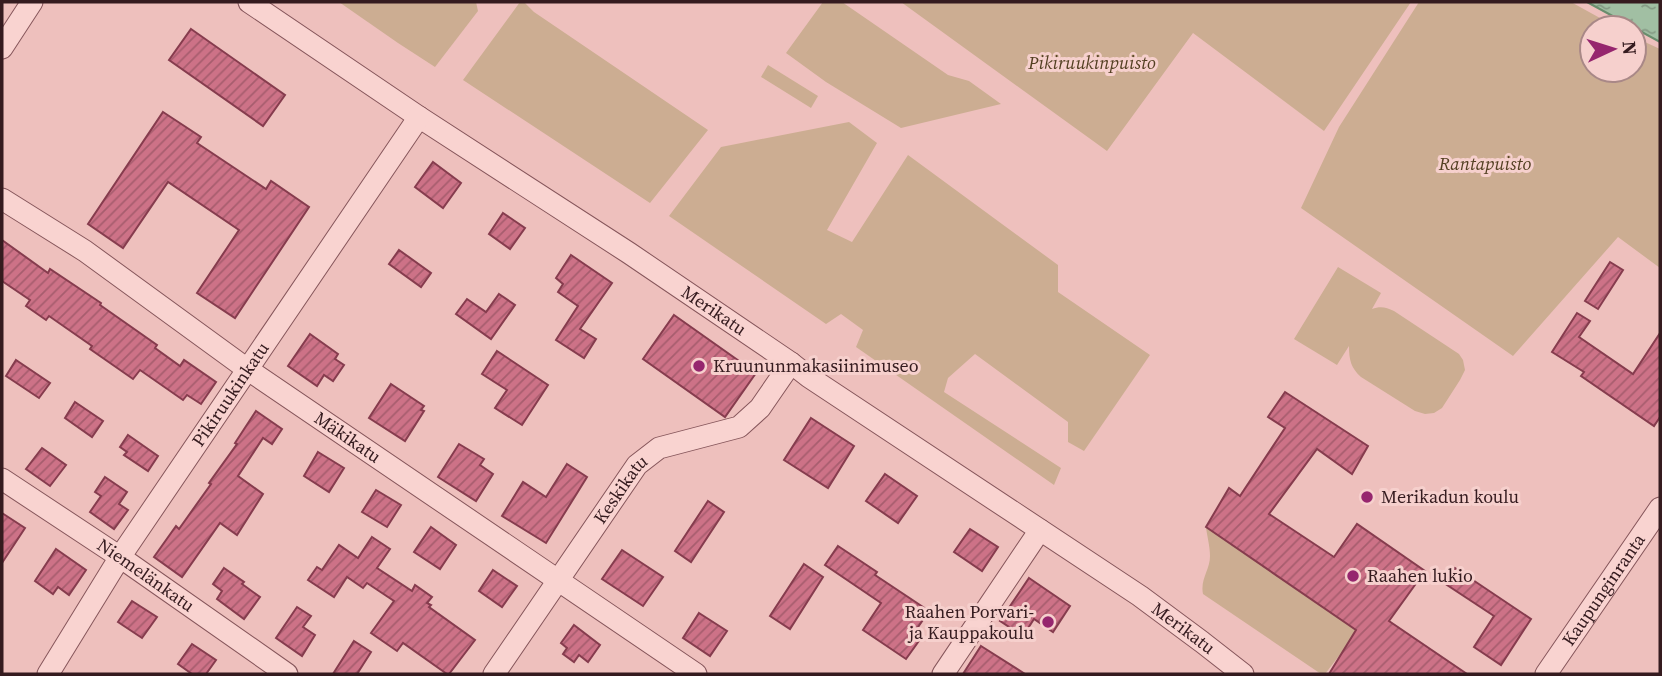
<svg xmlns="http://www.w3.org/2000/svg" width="1662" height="676" viewBox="0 0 1662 676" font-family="'Source Serif 4',serif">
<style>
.green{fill:#ccad92}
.water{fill:url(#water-ripples);stroke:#698d6d;stroke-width:2}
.building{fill:url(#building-hatch);stroke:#863c4e;stroke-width:2}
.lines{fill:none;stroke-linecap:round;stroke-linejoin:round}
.minor-casing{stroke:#86565b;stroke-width:23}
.minor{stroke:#f9d3d0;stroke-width:21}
.poi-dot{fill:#96266e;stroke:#f6d0cd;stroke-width:2.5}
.labels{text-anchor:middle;stroke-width:6;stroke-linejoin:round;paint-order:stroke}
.park-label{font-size:18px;font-style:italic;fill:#523f21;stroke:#f6d0cd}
.street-label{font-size:18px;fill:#351b1f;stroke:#f6d0cd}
.poi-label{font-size:18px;fill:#351b1f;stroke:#f6d0cd;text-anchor:start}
</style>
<defs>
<pattern id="water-ripples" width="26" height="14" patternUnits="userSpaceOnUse" patternTransform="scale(1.75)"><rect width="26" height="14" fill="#a1bfa3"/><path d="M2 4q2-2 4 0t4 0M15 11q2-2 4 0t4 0" fill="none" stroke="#849a84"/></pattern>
<pattern id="building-hatch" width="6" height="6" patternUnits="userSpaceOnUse" patternTransform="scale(1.75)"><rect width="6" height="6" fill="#cd7287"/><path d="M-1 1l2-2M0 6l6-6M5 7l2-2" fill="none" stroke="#a75d6e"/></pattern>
</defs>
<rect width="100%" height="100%" fill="#eec0bd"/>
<g class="green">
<path d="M339 2H476L478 11 435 67 398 43Z"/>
<path d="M520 2H524L534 12 708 130 650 203 463 80Z"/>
<path d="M823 2H842L948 75 969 81 1001 104 901 128 826 82 786 53Z"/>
<path d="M901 2H1411L1324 131 1193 33 1107 151Z"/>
<path d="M1419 2H1571L1618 28H1592V70H1634V37L1660 49V268L1618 237 1513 356 1301 208 1339 127Z"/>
<path d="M768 65 818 96 811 108 761 77Z"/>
<path d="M849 122 877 143 827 230 852 242 908 155 1058 265V292L1150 355 1084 451 1068 442V422L975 354 948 378 944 392 1061 468 1054 485 856 347 863 330 841 314 826 324 669 216 721 147Z"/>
<path d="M1338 267 1381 293 1372 309C1380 306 1386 307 1394 311L1459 354 1463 360 1465 370 1460 380 1442 408 1434 413 1425 414 1415 411 1361 377C1351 368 1349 360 1349 346L1337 365 1294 339Z"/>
<path d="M1206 527 1356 630 1345 648 1325 674H1321L1203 594C1200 579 1210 570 1210 556 1210 546 1207 536 1206 527Z"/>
</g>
<path class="water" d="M1587 2H1660V42Z"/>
<g class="building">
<path d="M191 29 285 95 263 126 169 60Z"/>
<path d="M163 112 201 137 197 143 266 189 271 181 309 207 235 318 197 293 239 230 168 182 123 248 88 224Z"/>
<path d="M433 162 461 183 443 208 415 187Z"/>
<path d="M503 213 525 228 510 249 489 234Z"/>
<path d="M2 240 48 273 50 269 101 303 100 305 157 345 155 348 180 366 184 360 216 382 201 404 187 395 183 400 140 370 133 379 90 349 92 346 49 316 46 320 26 306 30 300 2 281Z"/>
<path d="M399 250 431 273 421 287 389 264Z"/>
<path d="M571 255 612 283 580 329 596 339 584 358 556 340 578 306 558 292 563 284 556 278Z"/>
<path d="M1610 262 1623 270 1598 309 1585 301Z"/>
<path d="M499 294 515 305 491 339 456 314 467 299 486 312Z"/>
<path d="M1577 313 1590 321 1579 337 1633 374 1660 333V417L1654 426 1581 376 1584 372 1552 352Z"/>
<path d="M674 315 756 373 725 417 643 359Z"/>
<path d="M310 334 338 354 335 359 344 365 333 381 324 375 317 386 288 366Z"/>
<path d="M497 351 548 385 522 425 495 408 507 390 482 374Z"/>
<path d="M16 360 50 383 39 398 6 376Z"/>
<path d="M391 384 424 406 421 410 424 411 405 441 369 418Z"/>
<path d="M1285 392 1368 446 1352 474 1317 449 1269 514 1334 557 1357 524 1425 571 1389 621 1467 674H1329L1356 630 1206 527 1229 488 1240 496 1285 428 1268 417Z"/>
<path d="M75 402 103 421 92 437 65 418Z"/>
<path d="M256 411 282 429 272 444 263 438 238 476 263 494 237 535 220 523 182 577 154 557 176 526 179 529 211 484 209 483 237 444 235 443Z"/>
<path d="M811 418 854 446 828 488 784 460Z"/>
<path d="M128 435 158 456 148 471 124 455 127 452 120 447Z"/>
<path d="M459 444 484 459 480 465 493 474 476 501 438 477Z"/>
<path d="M42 448 66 465 50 486 26 469Z"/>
<path d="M318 452 344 468 329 492 304 476Z"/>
<path d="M567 464 587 477 546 543 502 516 523 482 546 497Z"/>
<path d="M885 474 917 496 898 523 866 501Z"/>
<path d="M105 477 127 492 119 504 128 510 114 529 90 512 101 496 95 492Z"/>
<path d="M376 490 401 505 387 527 362 512Z"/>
<path d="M708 501 724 512 691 562 675 551Z"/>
<path d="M2 513 25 528 2 563Z"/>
<path d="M431 527 456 545 440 569 414 552Z"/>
<path d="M970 529 998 547 982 571 954 552Z"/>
<path d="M372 537 390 549 377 568 412 591 415 585 432 597 427 603 431 605 429 607 475 640 449 674H447L403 643 397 651 371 633 394 601 367 583 363 588 347 577 334 597 308 580 317 567 322 570 339 545 358 558Z"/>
<path d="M838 546 877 572 875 575 929 611 914 633 921 638 906 659 863 630 881 603 825 565Z"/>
<path d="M56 549 86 570 69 595 58 587 53 594 35 581Z"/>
<path d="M622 550 663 577 643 606 602 579Z"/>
<path d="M804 564 823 577 790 629 770 616Z"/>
<path d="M224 568 244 582 242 584 260 597 244 619 217 599 222 591 213 584Z"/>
<path d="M1455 568 1531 619 1501 665 1474 647 1494 616 1444 583Z"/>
<path d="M493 570 517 586 502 607 479 591Z"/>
<path d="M1029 578 1070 606 1053 632 1034 619 1023 636 1000 621Z"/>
<path d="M132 601 157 617 142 638 118 622Z"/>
<path d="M297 607 311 616 303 627 315 635 302 656 276 638Z"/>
<path d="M699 613 727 631 710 656 683 638Z"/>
<path d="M574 625 600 645 588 662 579 655 574 662 563 654 567 648 561 643Z"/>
<path d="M354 641 371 652 357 674H333Z"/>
<path d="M192 644 216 660 206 674H192L178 664Z"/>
<path d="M981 646 1025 674H963Z"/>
</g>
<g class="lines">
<defs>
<g id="minor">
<path id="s1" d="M249 2 419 117 629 253 791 363 809 377 1140 596 1202 642 1243 674"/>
<path d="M2 48 32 2"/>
<path id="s2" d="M2 199 85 251 247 369 696 674"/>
<path id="s3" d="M2 479 120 557 287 674"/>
<path id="s4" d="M48 674 120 557 419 117"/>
<path id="s5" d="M494 674 637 465 659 448 739 427 760 408 791 363"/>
<path d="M943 674 1040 530"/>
<path id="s6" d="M1546 674 1660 508"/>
</g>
</defs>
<use href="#minor" class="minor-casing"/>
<use href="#minor" class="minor"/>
</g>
<g class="poi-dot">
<circle cx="699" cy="366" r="7"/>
<circle cx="1367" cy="497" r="7"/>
<circle cx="1353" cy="576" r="7"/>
<circle cx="1048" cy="622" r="7"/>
</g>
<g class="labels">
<g class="park-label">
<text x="1092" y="69">Pikiruukinpuisto</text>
<text x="1485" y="170">Rantapuisto</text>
</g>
<g class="street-label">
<text dy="6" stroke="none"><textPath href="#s1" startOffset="558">Merikatu</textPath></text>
<text dy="6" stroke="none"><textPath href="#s4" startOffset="334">Pikiruukinkatu</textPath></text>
<text dy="6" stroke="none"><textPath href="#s2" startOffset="420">Mäkikatu</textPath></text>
<text dy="6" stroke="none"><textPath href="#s5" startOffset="224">Keskikatu</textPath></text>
<text dy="6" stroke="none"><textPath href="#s3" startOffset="173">Niemelänkatu</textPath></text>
<text dy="6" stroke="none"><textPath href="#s6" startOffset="102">Kaupunginranta</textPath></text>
<text dy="6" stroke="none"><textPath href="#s1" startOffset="1125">Merikatu</textPath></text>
</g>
<g class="poi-label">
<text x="713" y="372">Kruununmakasiinimuseo</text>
<text x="1381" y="503">Merikadun koulu</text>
<text x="1367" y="582">Raahen lukio</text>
<text x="1034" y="618" text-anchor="end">Raahen Porvari-<tspan x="1034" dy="21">ja Kauppakoulu</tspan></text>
</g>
</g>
<rect width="1662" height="676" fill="none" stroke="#351b1f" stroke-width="7"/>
<g transform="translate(1613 49) rotate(86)"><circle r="33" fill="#f6d0cd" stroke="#a98887" stroke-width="2"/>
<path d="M0-5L12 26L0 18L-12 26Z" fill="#96266e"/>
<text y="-10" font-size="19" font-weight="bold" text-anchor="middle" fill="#351b1f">N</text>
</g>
</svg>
